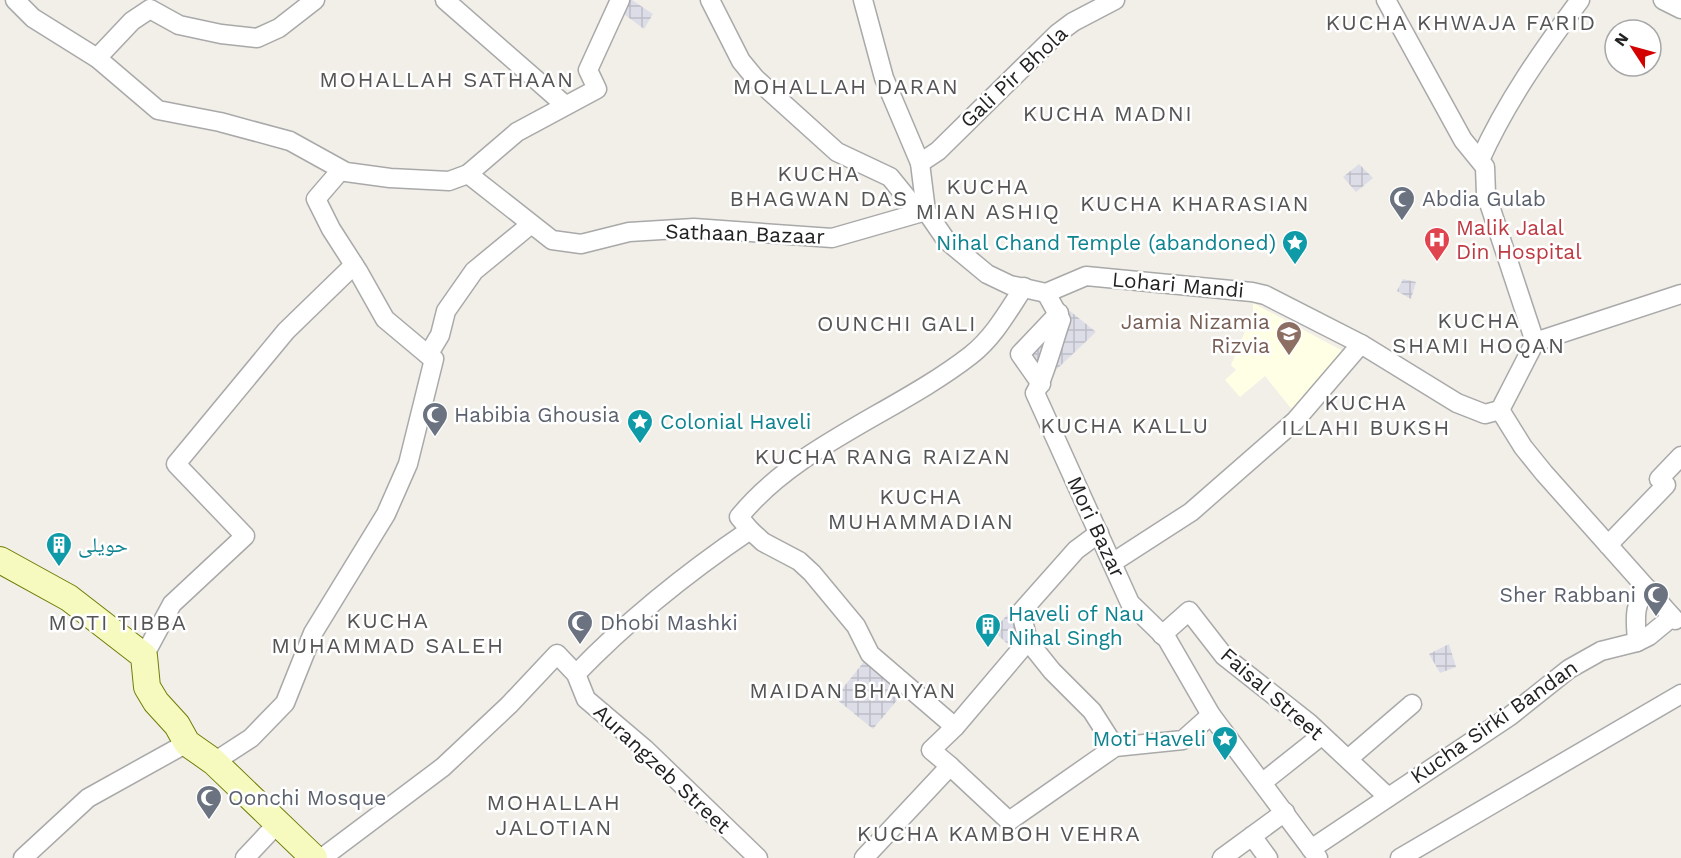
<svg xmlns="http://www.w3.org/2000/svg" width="1681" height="858" viewBox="0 0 1681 858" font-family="'Work Sans','Noto Naskh Arabic',sans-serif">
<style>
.education{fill:#ffffe5}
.plaza{fill:url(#plaza-grid)}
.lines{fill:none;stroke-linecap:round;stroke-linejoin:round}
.street-casing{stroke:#a9a9a9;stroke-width:21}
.secondary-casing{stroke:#707d05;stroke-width:28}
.street{stroke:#fff;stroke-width:18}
.secondary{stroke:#f7fabf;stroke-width:26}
.labels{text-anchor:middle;stroke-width:5;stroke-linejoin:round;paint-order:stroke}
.street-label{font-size:21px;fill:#222;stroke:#fff}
.worship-label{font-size:21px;fill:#5b616d;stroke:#fff;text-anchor:start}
.health-label{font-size:21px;fill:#be3a42;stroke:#fff;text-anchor:start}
.culture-label{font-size:21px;fill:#0d838f;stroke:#fff;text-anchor:start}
.education-label{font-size:21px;fill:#785e54;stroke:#fff;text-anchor:end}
.neighbourhood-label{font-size:22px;letter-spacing:1.5px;fill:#555;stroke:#fff}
</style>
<defs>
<pattern id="plaza-grid" width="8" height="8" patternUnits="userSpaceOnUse" patternTransform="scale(1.5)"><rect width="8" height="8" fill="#dddde8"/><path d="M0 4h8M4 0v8" fill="none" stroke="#bdbdc7"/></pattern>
</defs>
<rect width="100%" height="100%" fill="#f2efe9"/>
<path class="education" d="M1253 303 1341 350 1344 363 1298 417 1265 376 1240 397 1225 380 1236 370 1231 365 1253 312Z"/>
<g class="plaza">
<path d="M620 0H632L653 14 644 29 616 8Z"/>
<path d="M1359 164 1373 178 1356 192 1343 177Z"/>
<path d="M1403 279 1416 282 1411 299 1397 291Z"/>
<path d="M1070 311 1096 332 1041 384 1020 354 1059 313Z"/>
<path d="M1014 607 1021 612 1018 653 993 631Z"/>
<path d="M1449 644 1456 667 1440 673 1429 654Z"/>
<path d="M870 654 908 687 873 729 835 698Z"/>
</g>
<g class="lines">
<defs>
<g id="street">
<path d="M15 0 33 18 97 58 158 110 220 122 290 141 346 172 390 178 449 181 468 174 517 132 597 89 588 70 620 0"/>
<path d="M445 0 565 105"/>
<path d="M710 0 741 61 755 78 837 152 890 177 912 204 926 211"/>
<path d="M863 0 884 78 920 163 926 211 946 240 987 274 1010 285 1046 293 1086 276 1252 292 1265 295 1361 344 1457 403 1485 414 1500 410"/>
<path d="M1386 0 1463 140 1485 167 1486 194 1535 342"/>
<path d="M1663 0 1681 9"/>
<path d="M97 58 132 21 150 9 179 25 221 34 257 38 279 28 315 0"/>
<path d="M1480 160C1506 102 1542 51 1580 0"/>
<path d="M920 163 938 151 1057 34 1073 22 1115 0"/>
<path d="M341 170 316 199 331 229 358 271 385 319 428 355"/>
<path d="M468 174 552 240 581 244 629 232 694 228 832 238 926 211"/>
<path d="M1046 293 1061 320C1054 339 1044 379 1035 393L1130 603 1167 639 1211 715 1318 858"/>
<path d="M1535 342 1681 294"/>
<path d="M1041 384 1020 354 1059 313"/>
<path d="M1500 410 1523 447 1544 473 1675 620"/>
<path d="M1500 410 1535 342"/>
<path d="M750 530 763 542 799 561 812 573 856 626 870 654 955 727"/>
<path d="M1608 545 1666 485 1659 479 1681 456"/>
<path d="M1112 563 1191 512 1295 421 1361 344"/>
<path d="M1162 635 1189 611 1224 656 1309 723 1388 797"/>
<path d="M1028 641 1052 671 1092 711 1115 747"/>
<path d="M1637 642 1649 636 1672 617"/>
<path d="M144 656 172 604 245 536 176 464 286 331 354 265"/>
<path d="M576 674C628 620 688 572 750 530L739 517C797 445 898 412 971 355 994 337 1008 311 1024 287"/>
<path d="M1348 759 1412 704"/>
<path d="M214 762 251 738 285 703 313 633 386 514 408 464 434 359 428 355 440 335 446 311 474 271 530 225"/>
<path d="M950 766 931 750 955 727 1028 641 1021 612 1076 550 1099 533"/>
<path d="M1263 782 1321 736"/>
<path d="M1252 836 1268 858"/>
<path d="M1311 849 1510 716 1569 669 1601 651 1637 642C1636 622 1632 604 1648 589"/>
<path d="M23 858 88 798 187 743"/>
<path d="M245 858 277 824"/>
<path d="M322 858 443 767 509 705 557 654 576 674 586 699 645 749 758 858"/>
<path d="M864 858 950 766 1009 821 1115 747 1183 740 1211 715"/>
<path d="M1222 858 1285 812"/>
<path d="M1400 858 1681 694"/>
</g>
<path id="secondary" d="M0 560 69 598 144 656 147 687 156 702 177 725 187 743 214 762 314 858"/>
</defs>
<use href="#street" class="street-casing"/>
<use href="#secondary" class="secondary-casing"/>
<use href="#street" class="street"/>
<use href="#secondary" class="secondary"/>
</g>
<defs>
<symbol id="mosque-pin" viewBox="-11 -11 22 30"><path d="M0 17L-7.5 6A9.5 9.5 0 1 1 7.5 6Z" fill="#6b7280" stroke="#fff"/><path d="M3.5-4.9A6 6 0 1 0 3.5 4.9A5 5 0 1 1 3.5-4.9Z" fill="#fff"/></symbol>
<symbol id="hospital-pin" viewBox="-11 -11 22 30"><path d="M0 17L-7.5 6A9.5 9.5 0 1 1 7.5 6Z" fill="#e0444e" stroke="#fff"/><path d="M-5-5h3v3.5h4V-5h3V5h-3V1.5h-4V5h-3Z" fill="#fff"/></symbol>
<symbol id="sight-pin" viewBox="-11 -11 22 30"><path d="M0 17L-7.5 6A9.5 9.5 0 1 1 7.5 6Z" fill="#0f9aa8" stroke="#fff"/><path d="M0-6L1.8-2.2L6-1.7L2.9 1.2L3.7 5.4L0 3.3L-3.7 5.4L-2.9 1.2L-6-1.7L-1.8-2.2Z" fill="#fff"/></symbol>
<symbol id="university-pin" viewBox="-11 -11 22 30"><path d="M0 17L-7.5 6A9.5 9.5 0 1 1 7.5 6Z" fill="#8d6e63" stroke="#fff"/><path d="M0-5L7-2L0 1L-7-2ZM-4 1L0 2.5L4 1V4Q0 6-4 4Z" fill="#fff"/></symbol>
<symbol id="building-pin" viewBox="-11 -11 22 30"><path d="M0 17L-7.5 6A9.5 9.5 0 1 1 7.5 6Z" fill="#0f9aa8" stroke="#fff"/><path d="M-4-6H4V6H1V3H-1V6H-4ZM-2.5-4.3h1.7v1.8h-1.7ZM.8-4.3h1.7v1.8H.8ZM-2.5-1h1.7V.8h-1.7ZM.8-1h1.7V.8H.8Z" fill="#fff"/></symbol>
</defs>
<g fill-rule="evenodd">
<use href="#mosque-pin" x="1387" y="184" width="30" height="40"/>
<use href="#hospital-pin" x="1422" y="225" width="30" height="40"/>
<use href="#sight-pin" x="1280" y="228" width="30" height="40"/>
<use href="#university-pin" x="1274" y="319" width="30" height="40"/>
<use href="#mosque-pin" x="420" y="400" width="30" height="40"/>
<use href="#sight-pin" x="625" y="407" width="30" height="40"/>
<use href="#building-pin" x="44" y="530" width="30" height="40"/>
<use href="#mosque-pin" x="1641" y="580" width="30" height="40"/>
<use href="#mosque-pin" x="565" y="608" width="30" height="40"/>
<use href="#building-pin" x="973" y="611" width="30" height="40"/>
<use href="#sight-pin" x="1210" y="724" width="30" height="40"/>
<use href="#mosque-pin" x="194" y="783" width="30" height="40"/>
</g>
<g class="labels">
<g class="street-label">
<text transform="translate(1014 77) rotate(-43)" y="7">Gali Pir Bhola</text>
<text transform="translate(745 234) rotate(2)" y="7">Sathaan Bazaar</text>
<text transform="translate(1178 285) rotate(5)" y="7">Lohari Mandi</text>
<text transform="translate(1096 527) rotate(65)" y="7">Mori Bazar</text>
<text transform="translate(1272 694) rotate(41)" y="7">Faisal Street</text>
<text transform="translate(1494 722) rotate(-35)" y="7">Kucha Sirki Bandan</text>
<text transform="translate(662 769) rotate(43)" y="7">Aurangzeb Street</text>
</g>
<g class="worship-label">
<text x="1422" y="206">Abdia Gulab</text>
<text x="454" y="422">Habibia Ghousia</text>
<text x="1636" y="602" text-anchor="end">Sher Rabbani</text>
<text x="600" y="630">Dhobi Mashki</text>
<text x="228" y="805">Oonchi Mosque</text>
</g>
<g class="health-label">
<text x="1456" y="235">Malik Jalal<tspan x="1456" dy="24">Din Hospital</tspan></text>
</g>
<g class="culture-label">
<text x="1276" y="250" text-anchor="end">Nihal Chand Temple (abandoned)</text>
<text x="660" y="429">Colonial Haveli</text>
<text x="78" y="552">حویلی</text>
<text x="1008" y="621">Haveli of Nau<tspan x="1008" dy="24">Nihal Singh</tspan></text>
<text x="1206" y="746" text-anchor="end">Moti Haveli</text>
</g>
<g class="education-label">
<text x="1270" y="329">Jamia Nizamia<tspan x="1270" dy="24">Rizvia</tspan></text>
</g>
<g class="neighbourhood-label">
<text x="1461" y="30">KUCHA KHWAJA FARID</text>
<text x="447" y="87">MOHALLAH SATHAAN</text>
<text x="846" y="94">MOHALLAH DARAN</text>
<text x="1108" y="121">KUCHA MADNI</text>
<text x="819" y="181">KUCHA<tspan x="819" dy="25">BHAGWAN DAS</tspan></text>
<text x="988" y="194">KUCHA<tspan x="988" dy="25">MIAN ASHIQ</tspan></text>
<text x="1195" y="211">KUCHA KHARASIAN</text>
<text x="1479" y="328">KUCHA<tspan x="1479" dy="25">SHAMI HOQAN</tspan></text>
<text x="897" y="331">OUNCHI GALI</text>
<text x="1366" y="410">KUCHA<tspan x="1366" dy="25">ILLAHI BUKSH</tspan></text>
<text x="1125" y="433">KUCHA KALLU</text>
<text x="883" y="464">KUCHA RANG RAIZAN</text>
<text x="921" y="504">KUCHA<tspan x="921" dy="25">MUHAMMADIAN</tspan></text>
<text x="388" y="628">KUCHA<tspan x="388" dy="25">MUHAMMAD SALEH</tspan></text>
<text x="118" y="630">MOTI TIBBA</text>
<text x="853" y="698">MAIDAN BHAIYAN</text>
<text x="554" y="810">MOHALLAH<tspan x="554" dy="25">JALOTIAN</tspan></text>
<text x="999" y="841">KUCHA KAMBOH VEHRA</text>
</g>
</g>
<g transform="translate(1633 48) rotate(306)"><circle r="28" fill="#ffffff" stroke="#a7a7a7" stroke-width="1.5"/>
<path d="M0-4.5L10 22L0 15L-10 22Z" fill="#d40000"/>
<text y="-9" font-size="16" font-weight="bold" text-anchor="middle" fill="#222222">N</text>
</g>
</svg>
